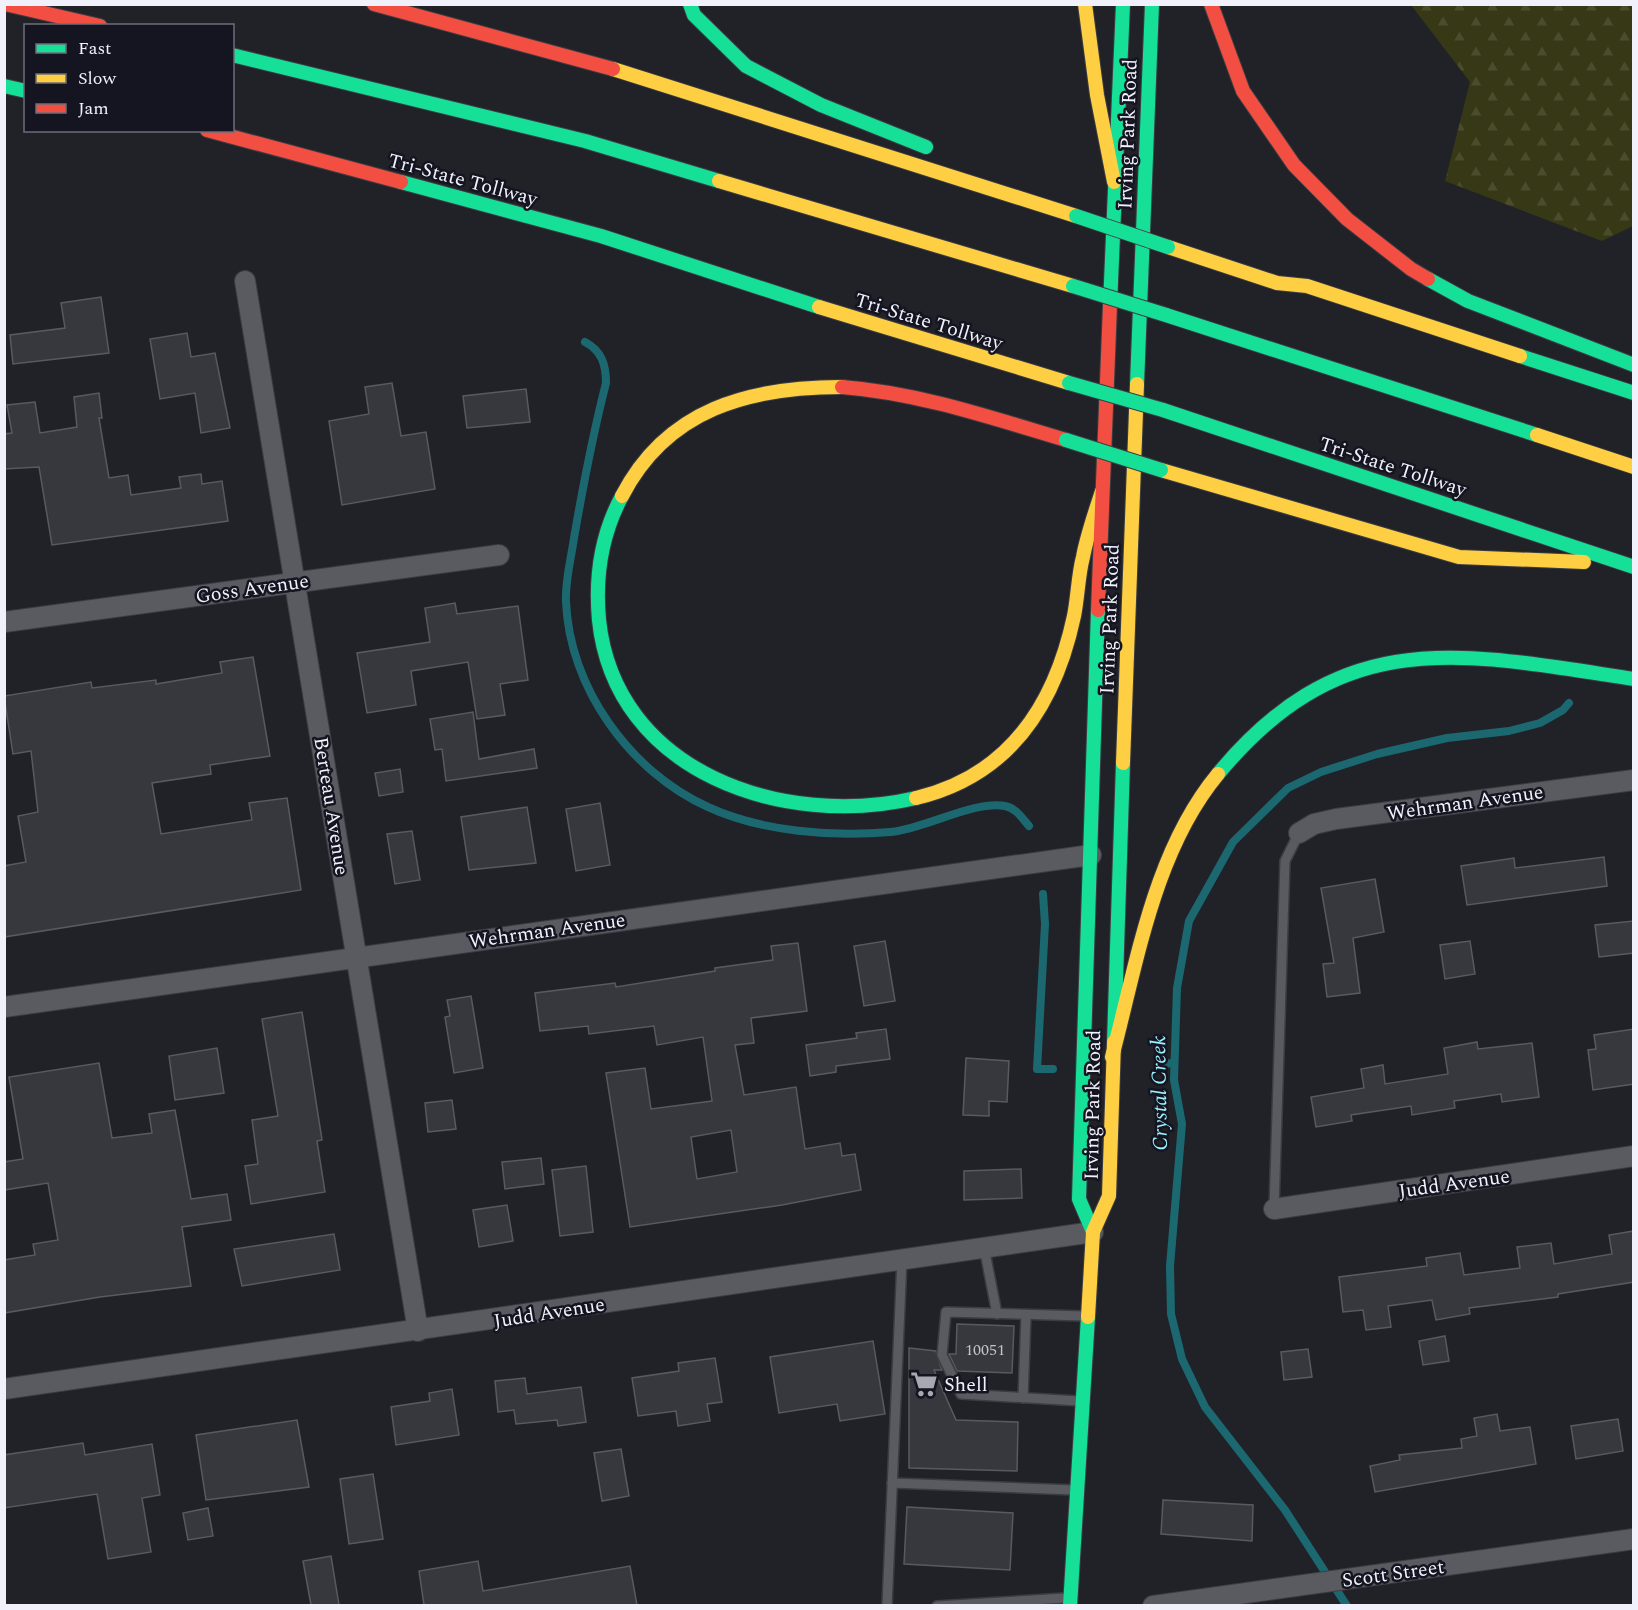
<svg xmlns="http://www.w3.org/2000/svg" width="1638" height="1610" viewBox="0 0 1638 1610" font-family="Spectral,serif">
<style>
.forest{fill:url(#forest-firs)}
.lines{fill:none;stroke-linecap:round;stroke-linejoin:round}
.stream{stroke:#1c6870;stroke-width:8}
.building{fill:#37383d;stroke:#595a5f;stroke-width:1.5;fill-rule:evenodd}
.lane-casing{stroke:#3c3d42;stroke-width:12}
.street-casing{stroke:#3c3d42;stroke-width:22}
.fast-casing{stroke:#3c3d42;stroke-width:16}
.slow-casing{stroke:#3c3d42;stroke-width:16}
.jam-casing{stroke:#3c3d42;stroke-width:16}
.lane{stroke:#5a5b60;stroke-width:9}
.street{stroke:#5a5b60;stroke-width:20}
.fast{stroke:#16e098;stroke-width:14}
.slow{stroke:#ffcf43;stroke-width:14}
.jam{stroke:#f24e42;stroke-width:14}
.fast-bridge-casing{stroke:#3c3d42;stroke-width:16;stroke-linecap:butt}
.fast-bridge{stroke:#16e098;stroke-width:14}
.labels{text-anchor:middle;stroke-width:5;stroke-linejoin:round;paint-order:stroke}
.number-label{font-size:16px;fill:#c2c3cb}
.street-label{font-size:20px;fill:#f0f1fa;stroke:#151521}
.poi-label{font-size:20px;fill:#f0f1fa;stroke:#151521;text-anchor:start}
.water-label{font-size:21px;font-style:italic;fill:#9bf2fd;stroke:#151521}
</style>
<defs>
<pattern id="forest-firs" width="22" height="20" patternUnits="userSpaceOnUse" patternTransform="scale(1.5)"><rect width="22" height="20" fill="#373815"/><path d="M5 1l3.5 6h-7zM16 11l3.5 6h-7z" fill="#4a4c2c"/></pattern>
</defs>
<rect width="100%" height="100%" fill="#212228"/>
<path class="forest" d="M1411 5H1633V226L1602 241 1445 181 1470 82Z"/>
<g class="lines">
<g class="stream">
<path d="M585 342C602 351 606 365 606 383 593 434 583 486 574 538 571 559 565 581 566 601 569 687 630 772 708 807 762 832 833 837 891 832 924 829 975 800 1005 806 1016 808 1022 818 1029 826"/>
<path d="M1043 894 1045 924 1037 1069H1053"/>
<path d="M1161 1064 1174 1063"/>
<path d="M1347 1606 1285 1510 1205 1407 1182 1359 1171 1314 1170 1266 1182 1124 1174 1080 1177 988 1189 921 1233 842 1288 788 1321 772 1377 754 1447 738 1509 731 1540 723 1563 710 1569 703"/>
</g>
</g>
<g class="building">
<path d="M101 297 109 353 13 364 10 335 65 328 61 303Z"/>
<path d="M187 333 191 357 215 353 230 428 201 433 195 393 160 399 150 339Z"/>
<path d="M392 383 401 436 426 432 435 489 342 505 329 421 369 414 365 387Z"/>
<path d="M526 389 530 422 467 428 463 396Z"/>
<path d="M99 393 102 418H99L109 478 128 475 131 495 181 488 179 477 201 474 202 484 222 481 228 521 52 545 39 467 4 469V434L12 433 7 405 35 402 40 433 77 427 74 397Z"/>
<path d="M455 603 457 614 518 606 528 680 500 684 505 715 477 719 468 662 411 671 416 705 367 713 357 653 430 642 425 608Z"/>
<path d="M253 657 270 756 210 765 211 774 152 783 161 834 252 820 249 803 287 798 301 890 4 937V866L26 862 18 816 38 812 31 751 13 754 4 696 91 682 92 688 156 680V684L222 673 220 662Z"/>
<path d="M473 712 479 759 534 749 537 768 446 781 442 749 435 750 430 719Z"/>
<path d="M400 769 403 792 379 796 375 773Z"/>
<path d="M600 803 610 865 576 871 566 809Z"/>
<path d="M527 807 536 863 469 870 461 817Z"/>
<path d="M412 831 420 880 395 884 387 834Z"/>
<path d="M1604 857 1607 886 1467 905 1461 866 1514 858 1515 868Z"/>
<path d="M1375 879 1384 932 1353 938 1360 993 1327 997 1323 964 1334 963 1321 888Z"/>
<path d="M1634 921V953L1599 957 1595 925Z"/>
<path d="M885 941 895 1001 864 1006 854 946Z"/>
<path d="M1470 941 1475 974 1445 979 1440 945Z"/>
<path d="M798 943 807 1011 751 1018 754 1043 735 1045 744 1095 796 1087 805 1149 840 1143 842 1156 855 1154 861 1190 782 1205 630 1227 606 1073 645 1068 651 1109 712 1101 703 1037 657 1045 654 1026 589 1034 588 1026 540 1031 535 993 615 983 616 987 715 971V968L773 960 771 946ZM731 1130 737 1172 697 1179 691 1137Z"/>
<path d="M471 996 483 1068 454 1073 445 1017 450 1016 447 1000Z"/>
<path d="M302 1012 322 1140 317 1141 325 1192 251 1204 245 1166 258 1164 252 1120 278 1116 262 1019Z"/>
<path d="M886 1029 890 1059 836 1066V1072L810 1076 806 1045 857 1038 856 1033Z"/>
<path d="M1634 1029V1084L1593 1090 1588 1050 1596 1049 1594 1035Z"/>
<path d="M1477 1042 1478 1049 1532 1043 1539 1097 1502 1102 1501 1094 1454 1101 1455 1108 1412 1115 1411 1106 1351 1115 1352 1121 1316 1127 1311 1097 1364 1088 1361 1069 1383 1065 1385 1084 1448 1074 1444 1048Z"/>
<path d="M217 1048 224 1093 175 1100 169 1056Z"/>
<path d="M966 1058 1009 1061 1007 1102 989 1101V1116L963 1115Z"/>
<path d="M99 1063 112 1138 152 1133 149 1114 175 1110 191 1199 227 1194 231 1220 182 1227 191 1286 100 1297 4 1313V1260L35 1255 33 1244 58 1240 48 1183 4 1190V1162L23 1159 9 1077Z"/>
<path d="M452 1100 456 1129 428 1132 425 1103Z"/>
<path d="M541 1158 544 1184 505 1189 502 1162Z"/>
<path d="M586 1166 593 1232 560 1236 552 1170Z"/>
<path d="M1021 1169 1022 1198 964 1200V1171Z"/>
<path d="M507 1205 513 1241 479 1247 473 1210Z"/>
<path d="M1634 1231V1282L1558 1294V1297L1469 1308 1470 1314 1436 1320 1432 1300 1388 1306 1391 1327 1366 1330 1363 1310 1343 1312 1339 1277 1427 1266 1426 1258 1460 1253 1464 1275 1520 1268 1517 1247 1551 1243 1554 1264 1612 1254 1609 1235Z"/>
<path d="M334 1234 340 1270 242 1286 234 1249Z"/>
<path d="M957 1324 1014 1326 1012 1373 957 1371 949 1354H956Z"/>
<path d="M1445 1336 1449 1361 1423 1365 1419 1341Z"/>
<path d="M873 1341 885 1414 840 1421 837 1404 779 1413 770 1357Z"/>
<path d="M909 1348 936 1351 942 1370H934L956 1420 1018 1422 1017 1471 909 1468Z"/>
<path d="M1308 1349 1312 1377 1284 1380 1281 1352Z"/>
<path d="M715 1358 722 1402 707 1404 710 1421 678 1426 676 1411 638 1416 632 1378 679 1371 678 1363Z"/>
<path d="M525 1378 527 1394 581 1387 586 1422 558 1426 557 1420 516 1424 514 1410 498 1412 495 1381Z"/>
<path d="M452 1389 459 1435 396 1445 391 1407 430 1401 429 1393Z"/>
<path d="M1497 1414 1500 1431 1530 1427 1536 1464 1375 1492 1370 1466 1400 1460 1399 1455 1462 1448 1461 1439 1477 1436 1474 1418Z"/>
<path d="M1618 1419 1623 1451 1576 1459 1571 1426Z"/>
<path d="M297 1420 309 1487 206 1500 196 1435Z"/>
<path d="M83 1443 85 1455 152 1444 160 1495 142 1498 151 1552 108 1559 97 1494 4 1508V1455Z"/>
<path d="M621 1449 629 1496 602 1501 594 1453Z"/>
<path d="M373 1474 383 1539 349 1544 340 1479Z"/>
<path d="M1163 1500 1253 1505 1252 1541 1161 1534Z"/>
<path d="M907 1507 1013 1513 1010 1570 904 1564Z"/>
<path d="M208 1508 213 1536 188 1540 183 1513Z"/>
<path d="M331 1556 339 1605H311L303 1561Z"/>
<path d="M478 1561 483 1591 630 1566 637 1605H424L419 1571Z"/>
</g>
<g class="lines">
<defs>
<g id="lane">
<path d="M1274 1209 1285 861 1299 833"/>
<path d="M984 1247 997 1314"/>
<path d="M1023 1398 1026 1315"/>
<path d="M1079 1401 961 1394 942 1355 946 1312 1084 1316"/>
<path d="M892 1483 1074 1490"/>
<path d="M887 1606 902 1259"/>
<path d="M937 1606 1065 1598"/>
</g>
<g id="street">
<path d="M245 281 418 1331"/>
<path d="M4 622 499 555"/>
<path d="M1299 833 1314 824 1336 819 1634 780"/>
<path d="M4 1007 1091 855"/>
<path d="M1274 1209 1634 1156"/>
<path d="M4 1389 1093 1232"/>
<path d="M1153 1606 1634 1539"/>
</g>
<g id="fast">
<path d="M690 4 694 15 746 66 821 105 926 147"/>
<path d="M232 55 585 141 719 181"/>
<path d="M4 86 26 91"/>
<path d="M401 182 601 236 819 307"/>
<path d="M1428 279 1468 301 1634 365"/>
<path d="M1110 305 1123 4"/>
<path d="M1166 315 1537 435"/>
<path d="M1520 356 1634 393"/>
<path d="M1137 384 1152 4"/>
<path d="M1163 410 1634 567"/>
<path d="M622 496C601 535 595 577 599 620 615 773 784 829 916 798"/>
<path d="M1218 774C1343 623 1462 653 1634 679"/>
<path d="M1114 1042 1123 763"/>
<path d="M1093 1232 1079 1199 1098 610"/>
<path d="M1070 1606 1088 1317"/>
</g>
<g id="slow">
<path d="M1085 4 1097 95 1114 182"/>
<path d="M613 69 1076 216"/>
<path d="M719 181 1073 286"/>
<path d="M1168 247 1277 283 1307 286 1520 356"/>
<path d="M819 307 1069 383"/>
<path d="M1537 435 1634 467"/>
<path d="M1161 470 1459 557 1584 562"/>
<path d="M622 496C667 409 749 387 842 387"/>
<path d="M1123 763 1137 384"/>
<path d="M916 798C1009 776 1055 705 1074 616 1078 596 1078 576 1083 557 1087 535 1095 513 1102 491"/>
<path d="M1112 1057C1137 963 1154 851 1218 774"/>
<path d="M1088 1317 1093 1232 1109 1196 1114 1042"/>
</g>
<g id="jam">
<path d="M5 4 100 26"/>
<path d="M374 4 613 69"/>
<path d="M1211 4 1243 91 1294 165 1347 219 1411 269 1428 279"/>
<path d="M207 130 401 182"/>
<path d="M842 387C919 393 992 418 1066 440"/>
<path d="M1098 610 1110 305"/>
</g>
</defs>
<use href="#lane" class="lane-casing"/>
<use href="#street" class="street-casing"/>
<use href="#fast" class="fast-casing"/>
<use href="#slow" class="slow-casing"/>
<use href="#jam" class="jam-casing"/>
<use href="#lane" class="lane"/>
<use href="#street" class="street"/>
<use href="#fast" class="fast"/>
<use href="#slow" class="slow"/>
<use href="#jam" class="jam"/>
<defs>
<g id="fast-bridge">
<path d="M1076 216 1168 247"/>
<path d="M1073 286 1166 315"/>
<path d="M1069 383 1163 410"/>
<path d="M1066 440 1161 470"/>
</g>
</defs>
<use href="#fast-bridge" class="fast-bridge-casing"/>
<use href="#fast-bridge" class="fast-bridge"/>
</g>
<defs>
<symbol id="supermarket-bare" viewBox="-9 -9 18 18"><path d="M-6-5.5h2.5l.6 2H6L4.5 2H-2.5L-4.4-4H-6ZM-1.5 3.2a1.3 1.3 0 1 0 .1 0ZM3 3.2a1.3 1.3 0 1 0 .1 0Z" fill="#a8a9b0" stroke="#151521" stroke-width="2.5" paint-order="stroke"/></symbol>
</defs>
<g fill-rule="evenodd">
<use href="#supermarket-bare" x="905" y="1365" width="38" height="38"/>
</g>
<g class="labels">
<g class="number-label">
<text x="985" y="1355">10051</text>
</g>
<g class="street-label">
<text transform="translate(1127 134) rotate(-88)" y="7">Irving Park Road</text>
<text transform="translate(463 179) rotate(15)" y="7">Tri-State Tollway</text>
<text transform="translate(929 321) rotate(17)" y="7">Tri-State Tollway</text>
<text transform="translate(1393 466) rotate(18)" y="7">Tri-State Tollway</text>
<text transform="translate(252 588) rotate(-8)" y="7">Goss Avenue</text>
<text transform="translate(1109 619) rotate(-88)" y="7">Irving Park Road</text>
<text transform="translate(1465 802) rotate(-8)" y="7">Wehrman Avenue</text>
<text transform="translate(332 806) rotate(81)" y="7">Berteau Avenue</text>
<text transform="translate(547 930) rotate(-8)" y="7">Wehrman Avenue</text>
<text transform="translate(1092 1105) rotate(-89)" y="7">Irving Park Road</text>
<text transform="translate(1454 1183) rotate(-8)" y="7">Judd Avenue</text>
<text transform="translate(549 1312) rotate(-9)" y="7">Judd Avenue</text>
<text transform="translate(1393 1573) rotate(-8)" y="7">Scott Street</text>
</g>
<g class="poi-label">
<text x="944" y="1391">Shell</text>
</g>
<g class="water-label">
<text transform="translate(1159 1093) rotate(-91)" y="7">Crystal Creek</text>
</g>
</g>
<rect width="1638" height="1610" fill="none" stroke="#f0f1fa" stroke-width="12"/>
<rect x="24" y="24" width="210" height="108" fill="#151521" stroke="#6d6d78" stroke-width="1.5"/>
<rect x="36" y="44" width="30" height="9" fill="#16e098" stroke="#6d6d78" stroke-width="1.5"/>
<text x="78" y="54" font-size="18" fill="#f0f1fa">Fast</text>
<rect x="36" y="74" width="30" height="9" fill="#ffcf43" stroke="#6d6d78" stroke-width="1.5"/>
<text x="78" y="84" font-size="18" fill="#f0f1fa">Slow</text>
<rect x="36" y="104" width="30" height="9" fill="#f24e42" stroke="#6d6d78" stroke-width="1.5"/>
<text x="78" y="114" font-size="18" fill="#f0f1fa">Jam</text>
</svg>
